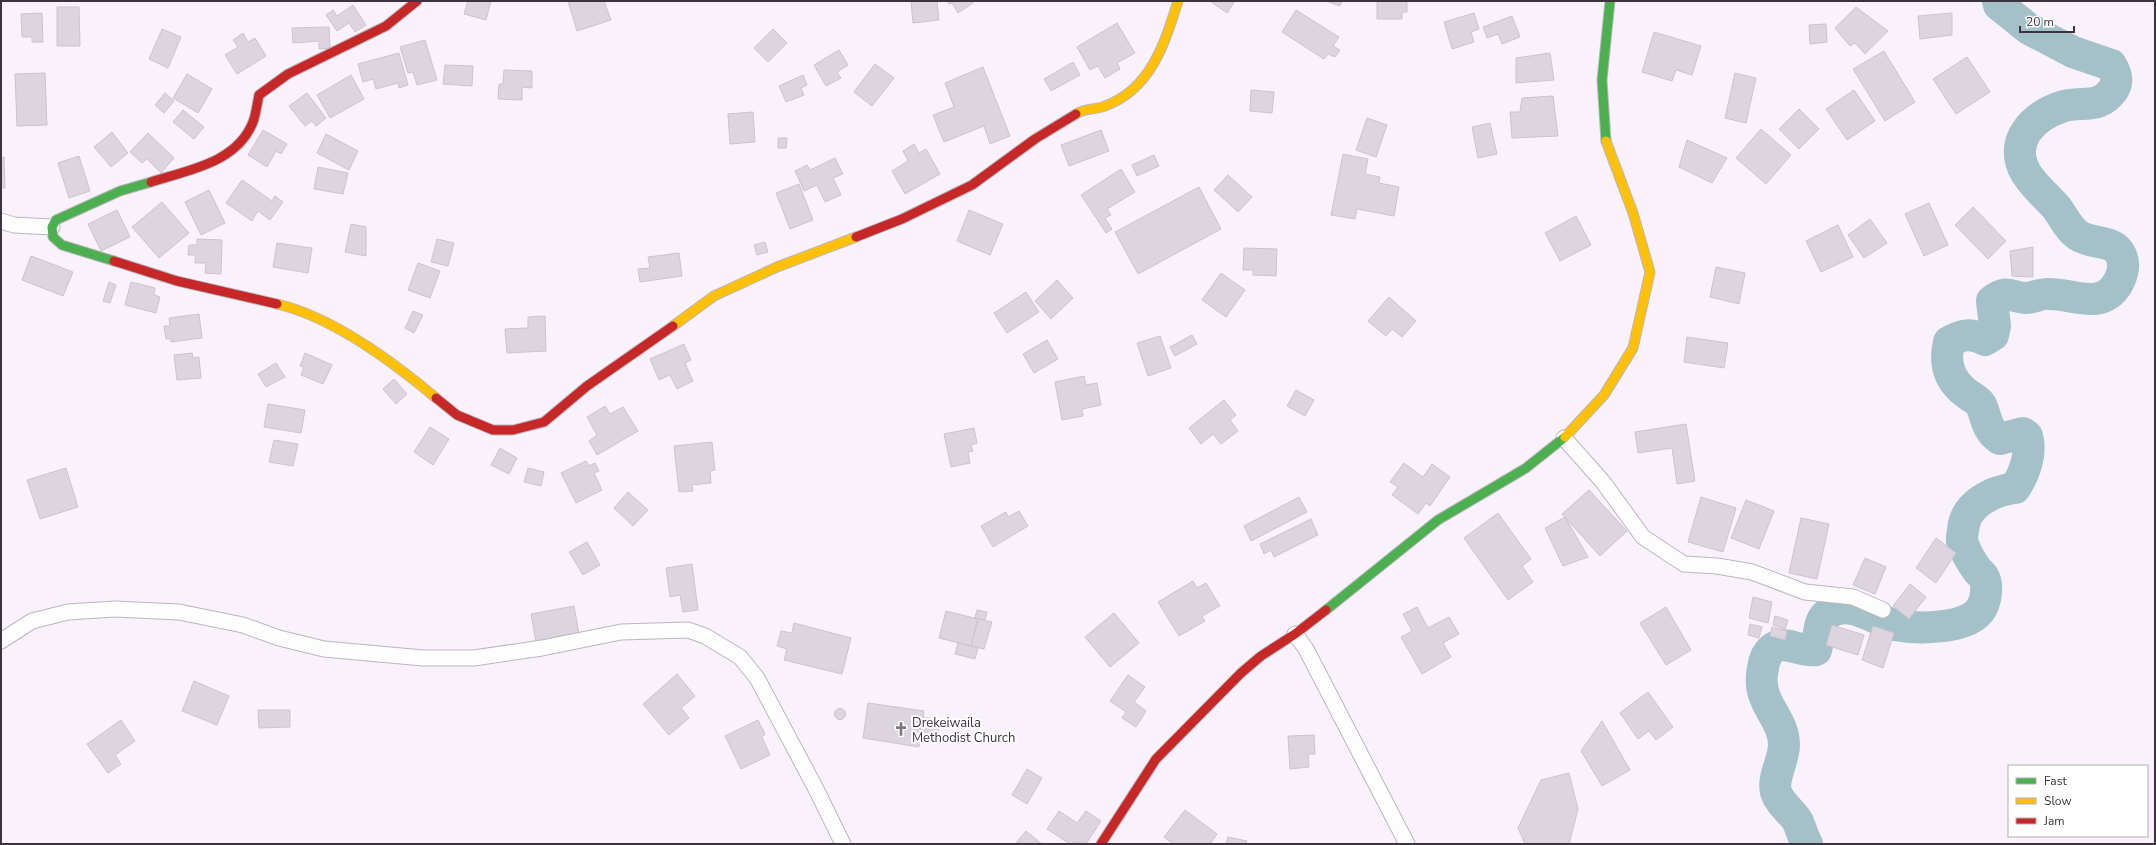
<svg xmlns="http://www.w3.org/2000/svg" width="2156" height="845" viewBox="0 0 2156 845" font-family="'Nunito Sans',sans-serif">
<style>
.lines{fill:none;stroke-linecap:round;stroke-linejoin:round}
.river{stroke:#a4c1c9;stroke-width:32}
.building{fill:#dcd4de;stroke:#cbc3ce}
.street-casing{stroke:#bcb5be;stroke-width:17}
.fast-casing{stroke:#bcb5be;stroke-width:11}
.slow-casing{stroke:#bcb5be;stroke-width:11}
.jam-casing{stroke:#bcb5be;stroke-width:11}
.street{stroke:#fefdfe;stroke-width:15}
.fast{stroke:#4caf50;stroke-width:9}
.slow{stroke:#ffc107;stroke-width:9}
.jam{stroke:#c62828;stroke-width:9}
.labels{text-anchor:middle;stroke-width:4;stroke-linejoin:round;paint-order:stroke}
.poi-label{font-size:13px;fill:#3c333e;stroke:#fff;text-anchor:start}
</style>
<rect width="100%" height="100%" fill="#f9f1fb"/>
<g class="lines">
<path class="river" d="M1807 844C1803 837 1801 829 1798 822 1792 811 1780 805 1776 792 1772 778 1784 760 1784 745 1784 716 1755 703 1763 668 1764 660 1766 654 1772 649 1784 639 1802 653 1816 650 1819 640 1818 622 1826 615 1847 597 1874 620 1895 625 1916 629 1971 630 1982 607 1986 600 1988 585 1984 578 1983 575 1980 573 1978 571 1972 563 1965 551 1962 541 1961 538 1963 533 1963 530 1965 504 1992 491 2015 488 2025 473 2032 453 2027 436L2023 433 2000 439C1986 430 1987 418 1981 405 1978 400 1971 397 1966 393 1949 380 1944 363 1949 342 1962 334 1972 333 1985 340L1993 335 1995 326 1992 301C2007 289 2010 297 2026 298 2034 298 2041 293 2049 294 2074 294 2102 311 2118 283 2123 274 2126 262 2119 252 2112 241 2092 243 2081 237 2069 231 2064 217 2056 207 2046 196 2033 185 2026 173 2008 142 2032 117 2061 107 2081 100 2098 111 2113 90 2119 81 2116 73 2111 65L2073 52 2029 29 1999 5 1998 1"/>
</g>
<g class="building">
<path d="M468 1H491L486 20 464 14Z"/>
<path d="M568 1H604L611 20 577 31Z"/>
<path d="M911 1H937L939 20 913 23Z"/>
<path d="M947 1H972L973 3 958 13 952 3 949 4Z"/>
<path d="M1210 1H1235L1227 13Z"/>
<path d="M1326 1H1342L1340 6Z"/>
<path d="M1377 1H1407V12H1402V19H1377Z"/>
<path d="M353 5 366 25 355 32 349 23 337 31 326 15 333 10 337 16Z"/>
<path d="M57 7H79L80 46H57Z"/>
<path d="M1856 7 1888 31 1865 54 1855 43 1850 46 1835 28Z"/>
<path d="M1296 10 1339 37 1333 46 1340 50 1335 57 1328 54 1324 59 1282 32Z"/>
<path d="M42 13 43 42H32V37H22L21 14Z"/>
<path d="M1474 13 1479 29 1471 32 1474 42 1452 49 1444 22Z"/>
<path d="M1952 13V35L1920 39 1918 16Z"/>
<path d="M1512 16 1520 37 1502 44 1498 34 1487 38 1483 27Z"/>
<path d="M1117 23 1135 53 1117 63 1120 69 1105 78 1098 66 1090 70 1077 47Z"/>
<path d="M1826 24 1827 42 1810 44 1809 25Z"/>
<path d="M329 27 330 48 319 49V41L293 43 292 28Z"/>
<path d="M162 29 181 37 168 68 149 59Z"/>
<path d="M773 29 787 43 768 62 754 48Z"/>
<path d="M1654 32 1701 46 1692 75 1676 70 1672 81 1642 72Z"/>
<path d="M243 33 248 42 255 38 266 56 237 74 225 55 238 47 233 40Z"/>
<path d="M425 40 437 80 417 85 413 72 408 73 400 47Z"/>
<path d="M839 50 848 65 837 72 841 78 826 86 814 65Z"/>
<path d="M1884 51 1915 102 1885 121 1853 69Z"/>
<path d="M399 53 408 85 399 88 398 83 376 89 373 79 363 82 358 64Z"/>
<path d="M1550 53 1554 80 1516 83V58Z"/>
<path d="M1967 57 1990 92 1956 114 1933 79Z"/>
<path d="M1073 62 1080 75 1051 91 1044 79Z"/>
<path d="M875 64 894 78 872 106 854 92Z"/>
<path d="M445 65 473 66 472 86 443 84Z"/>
<path d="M983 67 1010 136 990 144 984 126 944 142 933 115 954 107 945 83Z"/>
<path d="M504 70 532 71V88L522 87V100L498 99 499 84H503Z"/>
<path d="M45 73 47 125 17 126 15 74Z"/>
<path d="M1735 73 1756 78 1746 123 1725 118Z"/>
<path d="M187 74 212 89 198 113 173 98Z"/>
<path d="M351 75 364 99 330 118 317 95Z"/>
<path d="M803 75 807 85 801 88 804 95 786 102 779 86Z"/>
<path d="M1251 90 1274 92 1272 113 1250 111Z"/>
<path d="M1854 90 1875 121 1847 140 1826 109Z"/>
<path d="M165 93 174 101 164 113 155 105Z"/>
<path d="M307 93 326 118 316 126 312 121 305 126 289 106Z"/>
<path d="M1553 96 1558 136 1512 138 1510 112H1520L1522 98Z"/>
<path d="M1799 109 1819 129 1799 149 1779 129Z"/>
<path d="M183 110 204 127 194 139 173 122Z"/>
<path d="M753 112 755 142 730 144 728 114Z"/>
<path d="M1367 118 1387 125 1376 157 1356 150Z"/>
<path d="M1490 123 1497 154 1478 158 1472 127Z"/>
<path d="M1761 129 1791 155 1766 184 1736 158Z"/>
<path d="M263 130 287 144 281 154 276 151 267 167 248 155Z"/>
<path d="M1101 130 1109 151 1069 166 1061 145Z"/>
<path d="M112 132 128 153 111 167 94 147Z"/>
<path d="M148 133 174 158 161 173 147 159 142 163 130 152Z"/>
<path d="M326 134 358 151 349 170 317 153Z"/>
<path d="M778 138H787L786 148H778Z"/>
<path d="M1687 140 1727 158 1712 183 1679 167Z"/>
<path d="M914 144 919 153 926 149 940 174 905 194 892 171 908 161 903 151Z"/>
<path d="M1343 154 1368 159 1365 174 1380 177 1379 183 1399 187 1394 216 1357 209 1355 219 1331 215Z"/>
<path d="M1154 155 1159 166 1137 176 1132 165Z"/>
<path d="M79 156 90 191 69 198 58 163Z"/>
<path d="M4 157 5 188H1V158Z"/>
<path d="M835 158 843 174 833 178 841 195 825 202 817 185 804 191 795 171 807 165 810 170Z"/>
<path d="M318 167 348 173 343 194 314 189Z"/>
<path d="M1121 169 1135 192 1107 209 1111 215 1105 218 1112 229 1106 233 1081 195Z"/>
<path d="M1228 175 1252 197 1238 212 1214 190Z"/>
<path d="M242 180 272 201 275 196 283 202 270 220 258 211 252 221 226 203Z"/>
<path d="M799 184 813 220 790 229 776 193Z"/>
<path d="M1199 187 1221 229 1138 274 1115 232Z"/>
<path d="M209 190 225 223 201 235 185 202Z"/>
<path d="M162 202 189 233 159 258 132 227Z"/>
<path d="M1929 203 1948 245 1924 256 1905 214Z"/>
<path d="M1973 207 2006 241 1988 259 1955 225Z"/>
<path d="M117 210 130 237 101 251 88 224Z"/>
<path d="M969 210 1003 224 990 255 957 241Z"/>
<path d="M1576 216 1591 245 1560 261 1545 233Z"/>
<path d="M1870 219 1887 243 1864 258 1848 235Z"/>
<path d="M351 224 366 227V256L345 252Z"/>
<path d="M1838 225 1853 257 1821 272 1806 241Z"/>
<path d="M197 239 222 240 221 274 205 273 206 263H195V255H188L189 245H197Z"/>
<path d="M437 239 454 243 448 266 431 262Z"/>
<path d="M765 242 768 252 757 255 754 245Z"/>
<path d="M277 243 312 248 308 273 273 267Z"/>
<path d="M2033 247V277L2012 276 2010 251Z"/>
<path d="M1244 248 1277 249 1276 276 1253 275V270H1243Z"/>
<path d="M679 253 682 276 640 282 638 269 650 268 648 257Z"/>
<path d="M31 256 73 272 63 296 22 280Z"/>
<path d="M418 263 440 271 430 298 408 290Z"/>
<path d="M1716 267 1745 273 1739 304 1710 297Z"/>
<path d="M1221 273 1245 290 1226 317 1202 300Z"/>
<path d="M1057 280 1073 298 1051 319 1035 301Z"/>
<path d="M109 282 116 285 110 303 103 301Z"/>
<path d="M131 282 155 288 154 295 160 297 156 313 125 305Z"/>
<path d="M1026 292 1039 312 1007 333 994 313Z"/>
<path d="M1389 297 1416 321 1402 337 1392 329 1386 336 1368 321Z"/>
<path d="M413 311 423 315 414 333 405 328Z"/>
<path d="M199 314 202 338 171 342V339H166L164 326H170L169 318Z"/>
<path d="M545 316 546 351 507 353 505 329 528 328V317Z"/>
<path d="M1192 335 1197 344 1175 356 1170 347Z"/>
<path d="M1160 336 1171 368 1148 376 1137 343Z"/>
<path d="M1687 337 1728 343 1724 368 1684 362Z"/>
<path d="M1047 340 1058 359 1034 373 1023 354Z"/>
<path d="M684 344 691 360 685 363 693 381 677 389 670 375 659 380 650 359Z"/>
<path d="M192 353 193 358 199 357 201 378 177 380 174 355Z"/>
<path d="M305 353 332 365 323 384 301 375 304 367 300 366Z"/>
<path d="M276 363 285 377 266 387 258 374Z"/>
<path d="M1084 376 1086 385 1097 383 1101 405 1082 409 1083 416 1062 420 1055 382Z"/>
<path d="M394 379 407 394 396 404 383 389Z"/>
<path d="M1296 390 1314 400 1305 416 1287 406Z"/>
<path d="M1224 400 1236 415 1230 420 1238 431 1221 444 1213 434 1201 444 1189 428Z"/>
<path d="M268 404 305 410 301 433 264 427Z"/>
<path d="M605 406 610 414 623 407 638 431 597 455 589 441 597 435 587 417Z"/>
<path d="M1686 424 1695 481 1677 484 1672 448 1638 453 1635 432Z"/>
<path d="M430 427 449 439 433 465 414 452Z"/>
<path d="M974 428 977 443 971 445 973 451 968 452 970 463 951 467 944 434Z"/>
<path d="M274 440 298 444 293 466 269 462Z"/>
<path d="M712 442 715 470 710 471 711 483 692 485 693 491 679 492 674 446Z"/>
<path d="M500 448 517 458 509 474 491 465Z"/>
<path d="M586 461 589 466 595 463 599 471 594 473 602 490 576 503 561 473Z"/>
<path d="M1404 463 1423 477 1432 464 1450 477 1430 506 1426 503 1418 514 1392 495 1398 487 1390 482Z"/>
<path d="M66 468 78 507 40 519 27 480Z"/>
<path d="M528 468 544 472 541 486 524 482Z"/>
<path d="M1589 490 1627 531 1600 556 1562 514Z"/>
<path d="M628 492 648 510 633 526 614 508Z"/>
<path d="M1299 497 1307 512 1251 541 1244 526Z"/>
<path d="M1701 497 1736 508 1723 552 1688 542Z"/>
<path d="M1746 500 1774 511 1759 549 1731 538Z"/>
<path d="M1019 511 1028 526 993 547 981 526 1006 512 1008 517Z"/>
<path d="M1498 513 1531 559 1522 566 1533 582 1508 600 1464 538Z"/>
<path d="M1565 517 1588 557 1563 566 1545 528Z"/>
<path d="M1801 518 1829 524 1817 579 1789 573Z"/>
<path d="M1311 519 1318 535 1274 557 1271 550 1264 554 1260 544Z"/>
<path d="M1936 538 1956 553 1936 583 1916 568Z"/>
<path d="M587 542 600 565 583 575 569 552Z"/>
<path d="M1865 558 1886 567 1875 594 1853 585Z"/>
<path d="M692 564 698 610 683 612 680 595 670 597 666 568Z"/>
<path d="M1193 581 1197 588 1206 583 1220 606 1202 616 1205 621 1179 636 1158 602Z"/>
<path d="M1910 584 1926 597 1909 619 1893 606Z"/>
<path d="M1753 597 1772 602 1768 623 1749 618Z"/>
<path d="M574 606 579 634 536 642 531 614Z"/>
<path d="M1417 607 1428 628 1449 617 1459 634 1443 643 1451 657 1422 674 1401 637 1412 631 1403 614Z"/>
<path d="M1666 607 1691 650 1666 665 1640 623Z"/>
<path d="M977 610 987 612 985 620 975 618Z"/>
<path d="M946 611 978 619 971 646 939 638Z"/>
<path d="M1114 613 1139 643 1110 667 1085 637Z"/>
<path d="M1775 616 1788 620 1785 629 1773 625Z"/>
<path d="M978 619 992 622 984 649 971 646Z"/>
<path d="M794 623 851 638 842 674 784 660 787 649 777 646 781 631 792 633Z"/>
<path d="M1750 624 1762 627 1759 638 1748 635Z"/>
<path d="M1832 625 1864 635 1858 655 1826 645Z"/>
<path d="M1873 626 1894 633 1883 668 1862 660Z"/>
<path d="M1772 627 1787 631 1785 640 1770 636Z"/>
<path d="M958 643 978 648 975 659 955 654Z"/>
<path d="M677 674 695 696 681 708 689 718 669 735 643 704Z"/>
<path d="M1128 675 1145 687 1134 702 1146 711 1136 727 1122 718 1126 712 1110 701Z"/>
<path d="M194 681 229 696 217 725 182 711Z"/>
<path d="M1648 692 1673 727 1656 740 1649 731 1638 739 1620 713Z"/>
<path d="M868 703 924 711 923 717 940 720 937 740 920 738 919 747 863 738Z"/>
<circle cx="840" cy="714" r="5.5"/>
<path d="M258 710H290V727L259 728Z"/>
<path d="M121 720 135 741 115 755 121 764 108 773 87 744Z"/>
<path d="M758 720 765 734 762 737 770 755 741 769 725 736Z"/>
<path d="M1602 721 1630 770 1602 786 1581 751Z"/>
<path d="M1314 735 1315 754H1308L1309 767 1290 769 1288 736Z"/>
<path d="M1027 769 1042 778 1027 804 1012 795Z"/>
<path d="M1569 773 1578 809 1569 844H1525L1518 828 1541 780Z"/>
<path d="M1185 810 1217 834 1210 844H1173L1164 837Z"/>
<path d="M1059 811 1077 823 1086 811 1101 821 1086 844 1077 842 1070 844 1047 829Z"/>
<path d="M1026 831 1042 844H1015Z"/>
<path d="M1228 837 1247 841 1246 844H1226Z"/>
</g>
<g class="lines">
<defs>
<g id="street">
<path d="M1 221 14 225 52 227"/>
<path d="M1564 438 1603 482 1643 537 1684 564 1717 566 1752 572 1805 592 1853 597 1883 610"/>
<path d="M1295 634 1306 649 1407 844"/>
<path d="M1 641 32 621 68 612 115 609 179 612 243 625 279 638 324 649 423 658H474L542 648 621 632 688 630 705 636 740 657 757 678 816 789 843 844"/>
</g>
<g id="fast">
<path d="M1606 141 1602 80 1610 1"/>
<path d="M114 261 62 245 53 237 52 227 56 220 120 191 151 182"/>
<path d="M1326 610 1438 520 1526 468 1565 437"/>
</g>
<g id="slow">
<path d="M1076 114C1085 108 1095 110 1105 106 1151 89 1165 43 1178 1"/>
<path d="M277 304C333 317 392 361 436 398"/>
<path d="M673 326 714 296 777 267 856 237"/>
<path d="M1565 437 1604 395 1633 348 1650 272 1633 213 1606 141"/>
</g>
<g id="jam">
<path d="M151 182C188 170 237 163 253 122 256 114 257 104 259 95L288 74 386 26 417 1"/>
<path d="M856 237 902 219 972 185 1035 139 1076 114"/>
<path d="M114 261 177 281 277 304"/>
<path d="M436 398 457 415 493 430H513L544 422 587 386 673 326"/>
<path d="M1101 844 1156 759 1241 673 1261 656 1295 634 1326 610"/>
</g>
</defs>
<use href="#street" class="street-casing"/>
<use href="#fast" class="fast-casing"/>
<use href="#slow" class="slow-casing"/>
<use href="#jam" class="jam-casing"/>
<use href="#street" class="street"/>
<use href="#fast" class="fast"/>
<use href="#slow" class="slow"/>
<use href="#jam" class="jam"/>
</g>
<defs>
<symbol id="church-bare" viewBox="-9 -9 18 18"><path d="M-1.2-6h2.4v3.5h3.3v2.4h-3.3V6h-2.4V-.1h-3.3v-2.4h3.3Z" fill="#7e7680" stroke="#fff" stroke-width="2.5" paint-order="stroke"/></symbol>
</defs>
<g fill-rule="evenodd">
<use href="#church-bare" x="891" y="719" width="20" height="20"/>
</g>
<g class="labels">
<g class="poi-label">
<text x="912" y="727">Drekeiwaila<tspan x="912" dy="15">Methodist Church</tspan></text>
</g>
</g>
<rect width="2156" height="845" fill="none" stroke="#3c333e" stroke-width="4"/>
<rect x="2008" y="765" width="140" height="72" fill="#ffffff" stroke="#b1adb2"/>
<rect x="2016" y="778" width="20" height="6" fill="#4caf50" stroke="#b1adb2"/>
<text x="2044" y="785" font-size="12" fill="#3c333e">Fast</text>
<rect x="2016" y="798" width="20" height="6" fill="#ffc107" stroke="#b1adb2"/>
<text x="2044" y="805" font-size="12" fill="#3c333e">Slow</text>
<rect x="2016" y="818" width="20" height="6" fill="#c62828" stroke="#b1adb2"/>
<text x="2044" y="825" font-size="12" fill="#3c333e">Jam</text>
<path d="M2020 26v6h54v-6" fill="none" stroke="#3c333e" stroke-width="2"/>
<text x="2026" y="26" font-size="12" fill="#3c333e" stroke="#ffffff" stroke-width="3" paint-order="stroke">20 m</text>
</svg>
